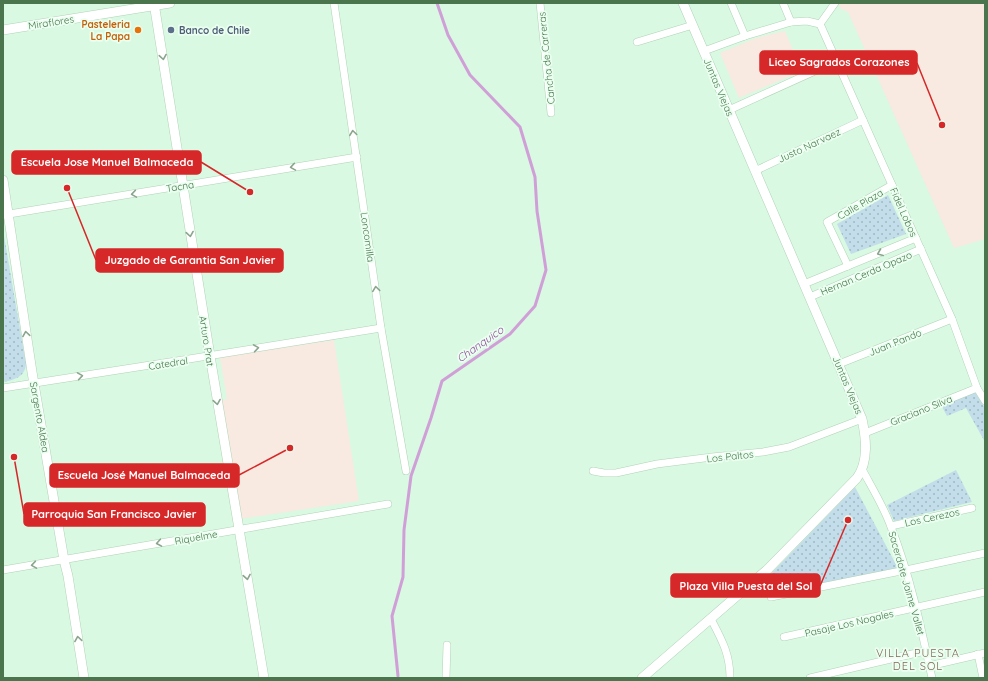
<svg xmlns="http://www.w3.org/2000/svg" width="988" height="681" viewBox="0 0 988 681" font-family="Quicksand,sans-serif">
<style>
.residential{fill:#d9f9e2}
.education{fill:#f8e9e1}
.grass{fill:url(#grass-dots)}
.lines{fill:none;stroke-linecap:round;stroke-linejoin:round}
.stream{stroke:#d09fd7;stroke-width:3}
.minor-casing{stroke:#b0d3b6;stroke-width:8}
.tertiary-casing{stroke:#b0d3b6;stroke-width:10}
.minor{stroke:#fff;stroke-width:7}
.tertiary{stroke:#fff;stroke-width:9}
.oneway{stroke:#89a58b}
.food-dot{fill:#e8710a;stroke:#ebfff1;stroke-width:1.5}
.service-dot{fill:#5c6f8a;stroke:#ebfff1;stroke-width:1.5}
.labels{text-anchor:middle;stroke-width:3.5;stroke-linejoin:round;paint-order:stroke}
.street-label{font-size:10px;fill:#4a754d;stroke:#ebfff1}
.food-label{font-size:10px;font-weight:bold;fill:#c56008;stroke:#ebfff1;text-anchor:end}
.service-label{font-size:10px;font-weight:bold;fill:#4e5e75;stroke:#ebfff1;text-anchor:start}
.water-label{font-size:11px;font-style:italic;fill:#934d9d;stroke:#ebfff1}
.neighbourhood-label{font-size:11px;letter-spacing:1px;fill:#846959;stroke:#ebfff1}
.leader{fill:none;stroke:#d62828;stroke-width:1.5}
.callout-dot{fill:#d62828;stroke:#ebfff1;stroke-width:1.5}
.callout{fill:#d62828;stroke:#d62828;stroke-width:1.5}
.callout-label{font-size:11px;text-anchor:middle;font-weight:bold;fill:#fff}
</style>
<defs>
<pattern id="grass-dots" width="8" height="8" patternUnits="userSpaceOnUse"><rect width="8" height="8" fill="#c3deea"/><path d="M2 2h.1M6 6h.1" fill="none" stroke="#a0b9c0" stroke-width="1.8" stroke-linecap="round"/></pattern>
</defs>
<rect width="100%" height="100%" fill="#e5fcec"/>
<rect class="residential" x="3" y="3" width="982" height="675"/>
<g class="education">
<path d="M838 3H985V239L954 248 848 12 841 9Z"/>
<path d="M785 31 802 71 739 98 720 53 756 38Z"/>
<path d="M334 340 359 501 240 519 221 400 227 399 220 357Z"/>
</g>
<g class="grass">
<path d="M888 195 906 234 851 254 837 224Z"/>
<path d="M3 230 26 364C25 377 14 380 3 382Z"/>
<path d="M975 392 985 408V442L966 408 947 416 941 405Z"/>
<path d="M956 470 972 502 894 521 887 505Z"/>
<path d="M855 487 900 572 764 597 759 586Z"/>
</g>
<g class="lines">
<path class="stream" d="M398 676 392 616 403 577 404 530 411 476 431 418 442 381 510 334 535 306 546 270 537 211 535 177 520 127 470 75 448 35 437 3"/>
<defs>
<g id="minor">
<path d="M334 3 381 328 406 471"/>
<path d="M540 3 551 113"/>
<path d="M731 3 745 36"/>
<path d="M783 3 791 22"/>
<path d="M820 24 952 319 977 388 985 401"/>
<path d="M637 42 693 25"/>
<path d="M704 51 745 36 791 22 807 21 820 24 835 3"/>
<path d="M729 110 837 61"/>
<path d="M755 171 863 120"/>
<path d="M3 215 357 157"/>
<path d="M848 266 827 222 892 185"/>
<path d="M804 284 916 238"/>
<path d="M810 297 921 249"/>
<path d="M839 364 952 319"/>
<path d="M3 388 189 359 381 328"/>
<path d="M865 433 977 388"/>
<path d="M862 469C872 488 884 507 891 527 910 575 921 627 932 678"/>
<path d="M593 471 604 473H616L657 464 712 457 763 452 789 447 862 419"/>
<path d="M891 526 972 508"/>
<path d="M3 570 388 504"/>
<path d="M771 597 906 570 985 553"/>
<path d="M711 619C722 640 730 654 730 678"/>
<path d="M784 637 985 592"/>
<path d="M978 654 983 678"/>
<path d="M929 666 985 653"/>
<path d="M446 678 447 645"/>
<path d="M810 678 925 651"/>
</g>
<g id="tertiary">
<path d="M154 3 210 356 264 678"/>
<path d="M3 30 170 3"/>
<path d="M3 180 32 372 64 560 68 576 84 678"/>
<path d="M642 678 768 569 857 478C869 461 866 438 862 419L683 3"/>
</g>
</defs>
<use href="#minor" class="minor-casing"/>
<use href="#tertiary" class="tertiary-casing"/>
<use href="#minor" class="minor"/>
<use href="#tertiary" class="tertiary"/>
</g>
<defs><path id="oneway-chevron" d="M-2-3.5L2.5 0L-2 3.5" fill="none" stroke-width="1.6" stroke-linecap="round" stroke-linejoin="round"/></defs>
<g class="oneway">
<use href="#oneway-chevron" transform="translate(163 57) rotate(81)"/>
<use href="#oneway-chevron" transform="translate(353 133) rotate(-98)"/>
<use href="#oneway-chevron" transform="translate(293 167) rotate(171)"/>
<use href="#oneway-chevron" transform="translate(134 194) rotate(171)"/>
<use href="#oneway-chevron" transform="translate(190 234) rotate(81)"/>
<use href="#oneway-chevron" transform="translate(880 253) rotate(158)"/>
<use href="#oneway-chevron" transform="translate(376 289) rotate(-98)"/>
<use href="#oneway-chevron" transform="translate(26 334) rotate(-99)"/>
<use href="#oneway-chevron" transform="translate(256 348) rotate(-9)"/>
<use href="#oneway-chevron" transform="translate(80 376) rotate(-9)"/>
<use href="#oneway-chevron" transform="translate(217 402) rotate(81)"/>
<use href="#oneway-chevron" transform="translate(159 543) rotate(170)"/>
<use href="#oneway-chevron" transform="translate(34 565) rotate(171)"/>
<use href="#oneway-chevron" transform="translate(247 577) rotate(80)"/>
<use href="#oneway-chevron" transform="translate(78 639) rotate(-99)"/>
</g>
<circle class="food-dot" cx="138" cy="30" r="4"/>
<circle class="service-dot" cx="171" cy="30" r="4"/>
<g class="labels">
<g class="street-label">
<text transform="translate(51 22) rotate(-9)" y="4">Miraflores</text>
<text transform="translate(546 58) rotate(-96)" y="4">Cancha de Carreras</text>
<text transform="translate(719 87) rotate(67)" y="4">Juntas Viejas</text>
<text transform="translate(809 145) rotate(-25)" y="4">Justo Narvaez</text>
<text transform="translate(180 186) rotate(-9)" y="4">Tacna</text>
<text transform="translate(860 204) rotate(-30)" y="4">Calle Plaza</text>
<text transform="translate(904 212) rotate(66)" y="4">Fidel Lobos</text>
<text transform="translate(368 237) rotate(82)" y="4">Loncomilla</text>
<text transform="translate(866 273) rotate(-23)" y="4">Hernan Cerda Opazo</text>
<text transform="translate(207 341) rotate(81)" y="4">Arturo Prat</text>
<text transform="translate(895 342) rotate(-22)" y="4">Juan Pando</text>
<text transform="translate(168 363) rotate(-9)" y="4">Catedral</text>
<text transform="translate(848 385) rotate(67)" y="4">Juntas Viejas</text>
<text transform="translate(921 410) rotate(-22)" y="4">Graciano Silva</text>
<text transform="translate(40 417) rotate(80)" y="4">Sargento Aldea</text>
<text transform="translate(730 456) rotate(-6)" y="4">Los Paltos</text>
<text transform="translate(932 517) rotate(-12)" y="4">Los Cerezos</text>
<text transform="translate(196 537) rotate(-10)" y="4">Riquelme</text>
<text transform="translate(907 583) rotate(74)" y="4">Sacerdote Jaime Vallet</text>
<text transform="translate(849 623) rotate(-13)" y="4">Pasaje Los Nogales</text>
</g>
<g class="food-label">
<text x="130" y="28">Pasteleria<tspan x="130" dy="12">La Papa</tspan></text>
</g>
<g class="service-label">
<text x="179" y="34">Banco de Chile</text>
</g>
<g class="water-label">
<text transform="translate(480 344) rotate(-35)" y="4">Chanquico</text>
</g>
<g class="neighbourhood-label">
<text x="918" y="657">VILLA PUESTA<tspan x="918" dy="13">DEL SOL</tspan></text>
</g>
</g>
<path class="leader" d="M942 125L917 63M250 192L201 162M67 188L96 260M290 448L239 475M14 457L24 514M848 520L820 586"/>
<g class="callout-dot">
<circle cx="942" cy="125" r="4"/>
<circle cx="250" cy="192" r="4"/>
<circle cx="67" cy="188" r="4"/>
<circle cx="290" cy="448" r="4"/>
<circle cx="14" cy="457" r="4"/>
<circle cx="848" cy="520" r="4"/>
</g>
<g class="callout">
<rect x="760" y="51" width="157" height="23" rx="4"/>
<rect x="12" y="151" width="189" height="23" rx="4"/>
<rect x="96" y="249" width="187" height="23" rx="4"/>
<rect x="50" y="464" width="189" height="23" rx="4"/>
<rect x="24" y="503" width="181" height="23" rx="4"/>
<rect x="671" y="574" width="149" height="23" rx="4"/>
</g>
<g class="callout-label">
<text x="839" y="66">Liceo Sagrados Corazones</text>
<text x="107" y="166">Escuela Jose Manuel Balmaceda</text>
<text x="190" y="264">Juzgado de Garantia San Javier</text>
<text x="144" y="479">Escuela José Manuel Balmaceda</text>
<text x="114" y="518">Parroquia San Francisco Javier</text>
<text x="746" y="590">Plaza Villa Puesta del Sol</text>
</g>
<rect width="988" height="681" fill="none" stroke="#4a754d" stroke-width="8"/>
</svg>
